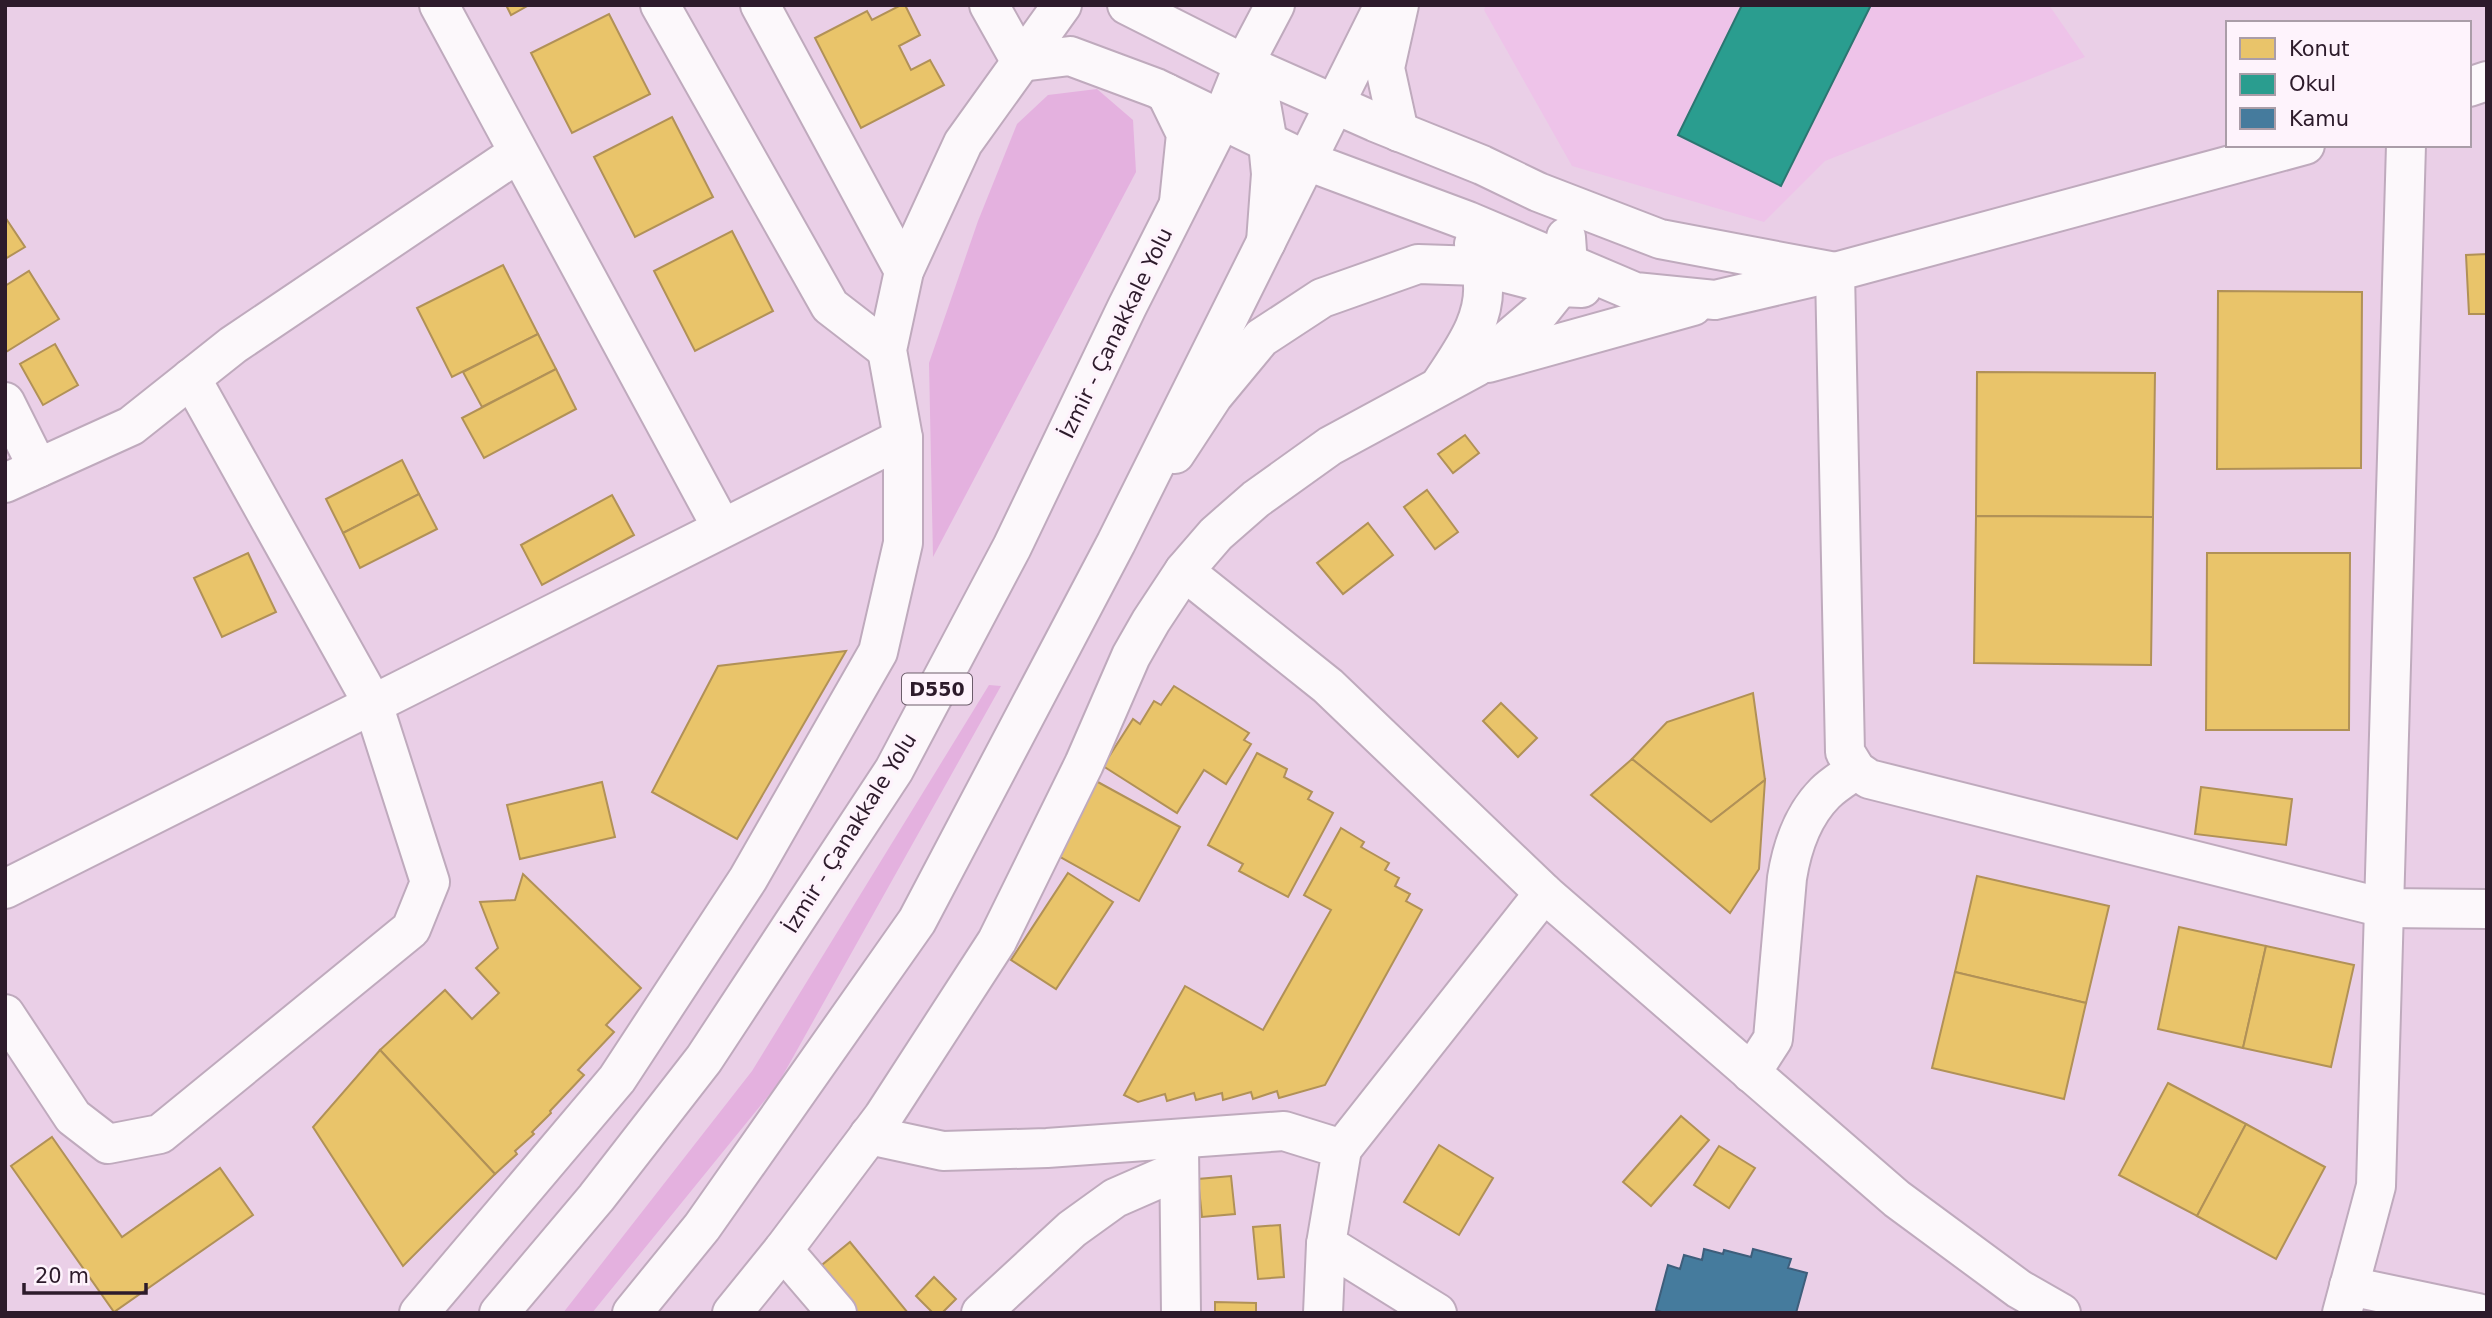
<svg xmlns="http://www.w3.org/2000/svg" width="2492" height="1318" viewBox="0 0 2492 1318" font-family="'DejaVu Sans',sans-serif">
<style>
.built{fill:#eec3e9}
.green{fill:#e4b1df}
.homes{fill:#e9c46a;stroke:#b19157;stroke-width:2}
.schools{fill:#2a9d8f;stroke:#2b7671;stroke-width:2}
.public{fill:#457b9d;stroke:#3e5e7b;stroke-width:2}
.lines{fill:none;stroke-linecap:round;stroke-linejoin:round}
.minor-casing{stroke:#bfaabd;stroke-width:42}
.major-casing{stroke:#bfaabd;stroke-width:42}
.highway-casing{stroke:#bfaabd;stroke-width:42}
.minor{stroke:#fcf8fb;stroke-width:38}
.major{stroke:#fcf8fb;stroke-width:38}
.highway{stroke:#fcf8fb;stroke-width:38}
.labels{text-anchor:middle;stroke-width:7;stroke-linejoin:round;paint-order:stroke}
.shield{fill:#fef3fc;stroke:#6c5c6a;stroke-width:2}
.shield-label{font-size:19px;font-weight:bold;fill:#2d1b2b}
.street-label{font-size:21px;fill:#2d1b2b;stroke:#fef3fc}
</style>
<rect width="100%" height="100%" fill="#eacfe7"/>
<path class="built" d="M1486 5H2049L2085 57 1825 161 1764 222 1572 166 1484 10Z"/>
<g class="green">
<path d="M1097 89 1133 120 1136 172 933 557 929 363 978 221 1017 124 1048 95Z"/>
<path d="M989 685 1001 686 778 1084 592 1313H563L752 1071Z"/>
</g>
<g class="homes">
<path d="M506 5H529L511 15Z"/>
<path d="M901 5H905L920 35 899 46 911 70 930 60 944 85 861 128 815 38 867 11 872 20Z"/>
<path d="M609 14 650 94 572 133 531 53Z"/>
<path d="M672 117 713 197 635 237 594 157Z"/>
<path d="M5 217 25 247 5 259Z"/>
<path d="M732 231 773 311 695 351 654 271Z"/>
<path d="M2487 254V314H2469L2466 255Z"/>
<path d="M503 265 538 334 452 377 417 308Z"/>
<path d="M29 271 59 319 6 352 5 286Z"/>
<path d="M2218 291 2362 292 2361 468 2217 469Z"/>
<path d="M538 334 556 369 482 407 463 372Z"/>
<path d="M55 344 78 385 43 405 20 364Z"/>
<path d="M556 369 576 409 484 458 462 418Z"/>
<path d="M1977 372 2155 373 2153 517 1976 516Z"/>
<path d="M1465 435 1479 453 1453 473 1438 454Z"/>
<path d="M402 460 419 494 343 533 326 499Z"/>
<path d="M1427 490 1458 532 1435 549 1404 507Z"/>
<path d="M419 494 437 529 360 568 343 533Z"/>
<path d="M612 495 634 535 542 585 521 545Z"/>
<path d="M1976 516 2153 517 2151 665 1974 663Z"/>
<path d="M1368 523 1393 555 1343 594 1317 563Z"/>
<path d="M248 553 276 612 222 637 194 578Z"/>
<path d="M2207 553H2350L2349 730H2206Z"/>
<path d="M846 651 737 839 652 792 718 666Z"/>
<path d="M1174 686 1249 733 1244 740 1251 744 1226 784 1204 770 1177 813 1103 766 1133 719 1140 724 1154 701 1161 705Z"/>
<path d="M1753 693 1765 780 1711 822 1632 759 1667 722Z"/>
<path d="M1501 703 1537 738 1518 757 1483 721Z"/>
<path d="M1257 753 1287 769 1284 777 1312 792 1308 799 1333 813 1288 897 1239 871 1243 864 1208 845Z"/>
<path d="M1632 759 1711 822 1765 780 1759 869 1730 913 1591 795Z"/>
<path d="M1096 781 1180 827 1139 901 1055 854Z"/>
<path d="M602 782 615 837 520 859 507 805Z"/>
<path d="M2201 787 2292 799 2286 845 2195 834Z"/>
<path d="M1341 828 1364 842 1361 847 1389 863 1385 870 1399 878 1395 886 1410 894 1406 901 1422 910 1325 1085 1279 1098 1277 1091 1253 1099 1251 1092 1223 1100 1222 1093 1196 1100 1194 1093 1167 1101 1165 1094 1138 1102 1124 1095 1185 986 1263 1030 1331 910 1304 895Z"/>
<path d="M1068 873 1113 902 1056 989 1011 960Z"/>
<path d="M523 874 641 988 606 1025 614 1032 578 1070 584 1075 550 1111 551 1113 532 1132 534 1134 515 1151 517 1154 495 1174 380 1050 445 990 472 1019 499 993 476 968 498 948 480 902 515 900Z"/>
<path d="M1977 876 2109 906 2086 1003 1955 972Z"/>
<path d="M2179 927 2266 946 2243 1048 2158 1029Z"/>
<path d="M2266 946 2354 965 2331 1067 2243 1048Z"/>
<path d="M1955 972 2086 1003 2064 1099 1932 1068Z"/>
<path d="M380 1050 495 1174 403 1266 313 1127Z"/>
<path d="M2168 1083 2246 1124 2197 1216 2119 1175Z"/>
<path d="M1681 1116 1709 1140 1651 1206 1623 1182Z"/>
<path d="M2246 1124 2325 1167 2276 1259 2197 1216Z"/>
<path d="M52 1137 122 1237 220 1168 253 1215 114 1312 11 1166Z"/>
<path d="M1439 1145 1493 1178 1459 1235 1404 1202Z"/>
<path d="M1719 1146 1755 1168 1729 1208 1694 1185Z"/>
<path d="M1231 1176 1235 1214 1202 1217 1198 1179Z"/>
<path d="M1280 1225 1284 1277 1258 1279 1253 1227Z"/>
<path d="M850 1242 908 1313H853L817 1269Z"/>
<path d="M934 1277 956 1299 942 1313H933L916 1296Z"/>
<path d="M1215 1302 1256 1303V1313H1215Z"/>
</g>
<path class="schools" d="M1742 5H1871L1781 186 1678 135Z"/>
<path class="public" d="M1704 1249 1723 1254 1724 1250 1751 1257 1753 1249 1791 1259 1788 1268 1807 1273 1796 1313H1664L1656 1310 1668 1265 1680 1269 1684 1255 1702 1260Z"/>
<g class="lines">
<defs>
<g id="minor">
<path d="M439 5 722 528"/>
<path d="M660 5 830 306 887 350"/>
<path d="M760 5 904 271"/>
<path d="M989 5 1021 62"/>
<path d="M2469 87 2487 81"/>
<path d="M2305 145 1835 272 1845 752 1856 770 1869 779 2384 908 2487 909"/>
<path d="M5 402 38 468"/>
<path d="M5 483 131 426 233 345 518 153"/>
<path d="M1184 571 1328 686 1544 893 1897 1199 2019 1289 2061 1313"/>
<path d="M5 889 903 438"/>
<path d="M5 1014 73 1117 108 1144 160 1134 411 929 430 882 373 704 191 378"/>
<path d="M1751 1073 1773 1039 1787 878C1792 847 1802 816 1825 793 1834 784 1846 777 1856 770"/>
<path d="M869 1135 943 1151 1047 1148 1284 1131 1342 1149 1326 1244 1437 1313"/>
<path d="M1179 1147 1181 1313"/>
<path d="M1342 1149 1544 893"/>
<path d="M783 1250 837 1313"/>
<path d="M2349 1286 2478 1313"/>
<path d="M981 1313 1072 1229 1115 1198 1179 1170"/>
<path d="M1323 1313 1326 1244"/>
<path d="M2342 1313 2376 1186 2406 145"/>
</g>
<g id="major">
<path d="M1021 62 1070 56 1156 88 1307 161 1468 221 1635 292 1715 300 1835 272 1660 239 1538 192 1482 165 1375 122 1244 64 1127 5"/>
<path d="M1244 64 1258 87 1268 143 1271 174 1266 242"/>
<path d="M1166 93 1186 134 1179 202"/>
<path d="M1399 132 1385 68 1399 5"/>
<path d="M1488 363 1693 306"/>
<path d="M1442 382C1463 350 1489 316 1482 276 1480 265 1476 254 1474 244"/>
<path d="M1175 454 1213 396 1261 338 1322 298 1418 264 1479 266 1560 287 1582 288"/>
<path d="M419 1313 617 1079 748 879 878 652 903 543V438L887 350 904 271 963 143 1062 5"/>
<path d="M732 1313 783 1250 883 1117 997 941 1084 764 1131 656 1151 621 1184 571 1216 534 1256 499 1330 446 1476 367 1540 312 1560 287 1567 251 1566 237"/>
</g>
<g id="highway">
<path d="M499 1313 596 1198 704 1059 894 770 1012 547 1127 307 1221 121 1244 64 1275 5"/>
<path d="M632 1313 702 1227 917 921 1116 543 1384 5"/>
</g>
</defs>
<use href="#minor" class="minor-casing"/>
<use href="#major" class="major-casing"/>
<use href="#highway" class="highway-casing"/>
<use href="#minor" class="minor"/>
<use href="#major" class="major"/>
<use href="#highway" class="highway"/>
</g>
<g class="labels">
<rect class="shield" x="902" y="673.5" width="70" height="31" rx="5"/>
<g class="shield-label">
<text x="937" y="696">D550</text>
</g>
<g class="street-label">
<text transform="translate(1116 333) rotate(-64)" y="7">İzmir - Çanakkale Yolu</text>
<text transform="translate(850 833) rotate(-58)" y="7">İzmir - Çanakkale Yolu</text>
</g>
</g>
<rect width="2492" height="1318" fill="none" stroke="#2d1b2b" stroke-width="14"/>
<rect x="2226" y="21" width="245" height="126" fill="#fef3fc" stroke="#aa9da8" stroke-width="2"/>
<rect x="2240" y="38" width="35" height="21" fill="#e9c46a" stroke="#aa9da8" stroke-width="2"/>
<text x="2289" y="56" font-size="21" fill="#2d1b2b">Konut</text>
<rect x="2240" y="74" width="35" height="21" fill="#2a9d8f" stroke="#aa9da8" stroke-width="2"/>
<text x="2289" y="91" font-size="21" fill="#2d1b2b">Okul</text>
<rect x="2240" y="108" width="35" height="21" fill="#457b9d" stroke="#aa9da8" stroke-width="2"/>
<text x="2289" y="126" font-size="21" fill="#2d1b2b">Kamu</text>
<path d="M24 1283v10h122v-10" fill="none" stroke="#2d1b2b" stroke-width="3.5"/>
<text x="35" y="1283" font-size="21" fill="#2d1b2b" stroke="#fef3fc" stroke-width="5" paint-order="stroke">20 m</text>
</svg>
